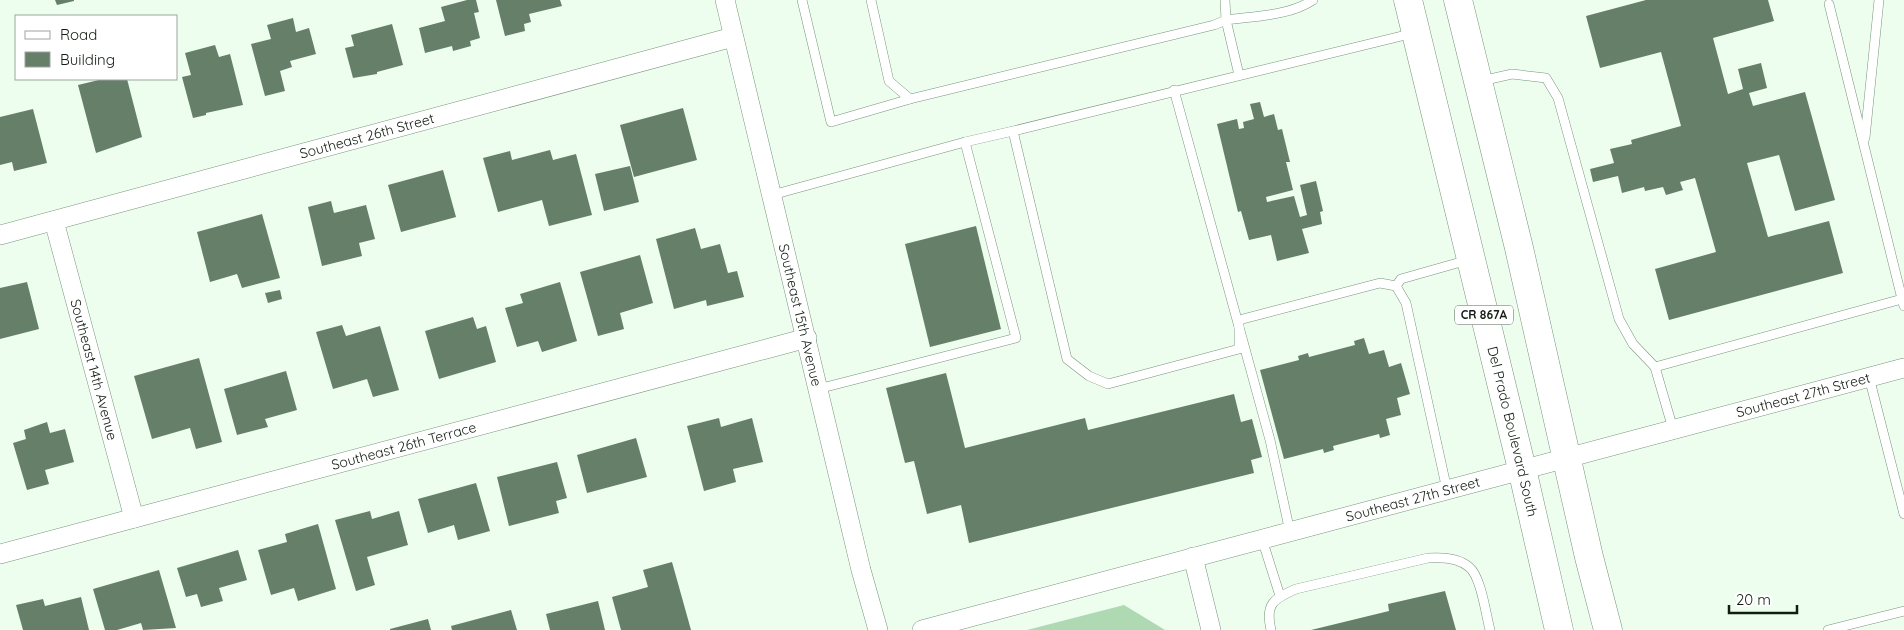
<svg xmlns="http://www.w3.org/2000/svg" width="1904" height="630" viewBox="0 0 1904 630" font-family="Quicksand,sans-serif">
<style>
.green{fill:#aed9b3}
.building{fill:#657f68}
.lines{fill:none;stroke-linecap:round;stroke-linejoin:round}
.lane-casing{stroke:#7a947d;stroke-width:10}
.street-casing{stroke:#7a947d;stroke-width:20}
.primary-casing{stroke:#7a947d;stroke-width:29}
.lane{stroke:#fff;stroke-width:9}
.street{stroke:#fff;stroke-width:19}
.primary{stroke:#fff;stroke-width:28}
.labels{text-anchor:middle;stroke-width:4;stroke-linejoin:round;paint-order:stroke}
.shield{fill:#fff;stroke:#59605a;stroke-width:1}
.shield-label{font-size:12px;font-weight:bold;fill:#121c13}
.street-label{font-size:14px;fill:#121c13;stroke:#fff}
</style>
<rect width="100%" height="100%" fill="#edfeee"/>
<path class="green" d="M1124 605 1165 630H1027Z"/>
<g class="building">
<path d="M55 0H74V1L57 5Z"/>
<path d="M467 0H476L479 12 474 13 480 38 470 41 471 46 453 51 452 46 425 53 419 28 445 21 441 7Z"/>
<path d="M496 0H560L562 6 529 14 531 22 524 24 525 31 505 36Z"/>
<path d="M1646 0H1768L1774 21 1713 38 1728 94 1743 89 1738 69 1761 63 1767 88 1749 93 1753 106 1805 92 1835 200 1795 211 1779 155 1747 163 1768 237 1829 221 1843 273 1669 320 1655 269 1716 252 1695 178 1680 182 1683 190 1666 195 1663 187 1645 191 1644 187 1622 193 1618 176 1593 182 1590 169 1614 163 1610 149 1632 144 1631 140 1681 126 1661 52 1600 68 1586 16Z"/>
<path d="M293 18 296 32 309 28 316 54 290 61 292 67 280 71 285 91 265 96 251 44 271 39 267 25Z"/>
<path d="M392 24 403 65 377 72V74L353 78 345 48 354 46 351 35Z"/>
<path d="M215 45 219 57 230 54 243 105 206 113V115L193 118 182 77 191 75 185 53Z"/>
<path d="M103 79H127L142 137 96 153 78 85Z"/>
<path d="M1260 102 1264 117 1274 114 1278 130 1282 129 1290 162H1286L1293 190 1266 197 1267 202 1294 196 1300 217 1307 215 1300 185 1316 181 1323 211 1320 212 1322 224 1302 229 1309 253 1277 261 1271 235 1249 240 1241 211 1238 212 1217 124 1237 119 1239 129 1244 128 1243 122 1254 119 1250 104Z"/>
<path d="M683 108 697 160 634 177 620 125Z"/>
<path d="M33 109 47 163 14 171 12 162 0 165V117Z"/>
<path d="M550 150 553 160 576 154 592 215 549 226 542 200 498 212 483 158 510 151 512 160Z"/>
<path d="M630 166 639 202 604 211 595 174Z"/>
<path d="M443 170 456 217 401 232 388 185Z"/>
<path d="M331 201 334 213 366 205 375 239 359 243 362 256 322 266 308 207Z"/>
<path d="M262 214 280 278 242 288 237 274 210 282 197 232Z"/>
<path d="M976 226 1001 329 930 347 905 244Z"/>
<path d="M695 228 701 249 720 244 728 273 737 271 744 297 707 306 706 300 674 309 656 239Z"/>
<path d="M640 255 653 303 620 313 624 329 598 336 580 272Z"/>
<path d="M27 282 39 329 0 339V288Z"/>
<path d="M560 282 577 341 542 352 538 341 517 347 505 308 523 303 520 294Z"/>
<path d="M280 290 282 299 268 303 265 293Z"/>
<path d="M473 317 477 329 486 326 496 362 439 379 425 331Z"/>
<path d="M342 325 346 336 380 326 399 390 373 397 367 379 333 389 316 332Z"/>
<path d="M1364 338 1369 354 1384 350 1389 367 1401 363 1410 394 1397 398 1401 415 1386 419 1390 435 1380 438 1379 434 1333 446 1334 450 1324 453 1323 449 1284 459 1260 370 1299 360 1298 356 1308 353 1309 357 1355 345 1354 341Z"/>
<path d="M199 358 222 442 196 449 190 428 152 439 134 376Z"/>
<path d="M286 371 297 410 265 419 268 427 237 435 224 389Z"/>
<path d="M946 373 965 448 1085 418 1088 430 1234 394 1241 422 1252 419 1262 457 1251 460 1254 473 969 543 961 505 927 514 914 461 905 463 886 388Z"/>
<path d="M719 418 721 427 752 418 763 462 733 469 736 482 704 491 687 426Z"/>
<path d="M47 422 50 433 65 429 74 462 45 470 49 484 27 490 13 443 26 439 24 430Z"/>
<path d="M636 438 647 477 587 493 577 455Z"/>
<path d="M557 462 567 498 556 501 559 513 509 526 497 477Z"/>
<path d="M476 483 490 531 458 540 454 525 428 533 418 499Z"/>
<path d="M370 511 372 519 399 511 408 545 367 557 375 585 356 591 335 520Z"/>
<path d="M318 524 336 589 298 601 294 588 271 595 258 550 287 542 285 534Z"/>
<path d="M238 550 247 580 219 588 223 601 201 607 197 594 186 597 177 568Z"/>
<path d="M672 562 691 630H621L612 597 648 587 643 570Z"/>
<path d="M159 570 176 628 143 630 141 623 117 630H105L93 589Z"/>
<path d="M1445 591 1456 630H1311L1389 611 1388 604Z"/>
<path d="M81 597 89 630H23L16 605 43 599 45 606Z"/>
<path d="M598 601 605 630H550L546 614Z"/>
<path d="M511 610 517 630H452L451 626Z"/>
<path d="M428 619 431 630H390V629Z"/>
</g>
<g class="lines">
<defs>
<g id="lane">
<path d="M802 0 831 122 910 99"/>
<path d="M871 0 889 81 910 99 1214 25 1226 20 1225 0"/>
<path d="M1829 4 1902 299"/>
<path d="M1239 75 1226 20C1255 16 1289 16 1313 0"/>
<path d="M1481 81 1512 74 1546 78 1558 98 1619 319 1633 344 1655 367 1673 429"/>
<path d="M1174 90 1270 440 1290 532"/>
<path d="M1013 131 1414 33"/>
<path d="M1865 138 1879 0"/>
<path d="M772 195 965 142 1013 131 1067 359 1089 376 1108 384 1239 349V320L1380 283 1396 286 1406 303 1447 490"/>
<path d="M1396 286 1401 279 1468 260"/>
<path d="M1655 367 1902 299 1904 306"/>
<path d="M1869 377 1904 514"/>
<path d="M818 389 1016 338 965 142"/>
<path d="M1262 539 1280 596"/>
<path d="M1271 630C1265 604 1273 599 1296 589L1428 558C1441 557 1458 557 1469 567 1481 576 1486 615 1490 630"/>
<path d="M1828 630 1904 611"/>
</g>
<g id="street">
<path id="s1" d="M725 0 861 570 878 630"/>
<path id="s2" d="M54 221 134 518"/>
<path id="s3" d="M0 235 733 37"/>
<path id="s4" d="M0 554 807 338"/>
<path d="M1193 557 1211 630"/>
<path id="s5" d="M922 630 1904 368"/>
</g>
<g id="primary">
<path id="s6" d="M1408 0 1522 469 1559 630"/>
<path d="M1458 0 1519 248 1589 557 1608 630"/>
</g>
</defs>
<use href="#lane" class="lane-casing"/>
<use href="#street" class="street-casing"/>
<use href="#primary" class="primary-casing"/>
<use href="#lane" class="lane"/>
<use href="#street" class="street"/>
<use href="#primary" class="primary"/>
</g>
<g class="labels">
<rect class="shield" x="1455" y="305.5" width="58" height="19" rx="4"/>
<g class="shield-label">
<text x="1484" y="319">CR 867A</text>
</g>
<g class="street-label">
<text dy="5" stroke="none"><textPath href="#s3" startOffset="380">Southeast 26th Street</textPath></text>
<text dy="5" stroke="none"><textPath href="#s1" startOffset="324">Southeast 15th Avenue</textPath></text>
<text dy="5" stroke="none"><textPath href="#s2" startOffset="154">Southeast 14th Avenue</textPath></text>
<text dy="5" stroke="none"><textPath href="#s5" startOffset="912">Southeast 27th Street</textPath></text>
<text dy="5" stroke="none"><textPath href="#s6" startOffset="444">Del Prado Boulevard South</textPath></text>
<text dy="5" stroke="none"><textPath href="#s4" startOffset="418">Southeast 26th Terrace</textPath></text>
<text dy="5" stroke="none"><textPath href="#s5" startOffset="508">Southeast 27th Street</textPath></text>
</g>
</g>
<rect x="15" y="15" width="162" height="65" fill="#ffffff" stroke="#a0a4a1"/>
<rect x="25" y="31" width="25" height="8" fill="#ffffff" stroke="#a0a4a1"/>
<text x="60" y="40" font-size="15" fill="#121c13">Road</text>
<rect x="25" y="52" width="25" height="15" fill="#657f68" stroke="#a0a4a1"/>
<text x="60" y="65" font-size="15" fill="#121c13">Building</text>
<path d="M1729 605v8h68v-8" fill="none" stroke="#121c13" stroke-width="2.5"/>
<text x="1736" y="605" font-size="15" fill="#121c13" stroke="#ffffff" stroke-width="4" paint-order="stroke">20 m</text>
</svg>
